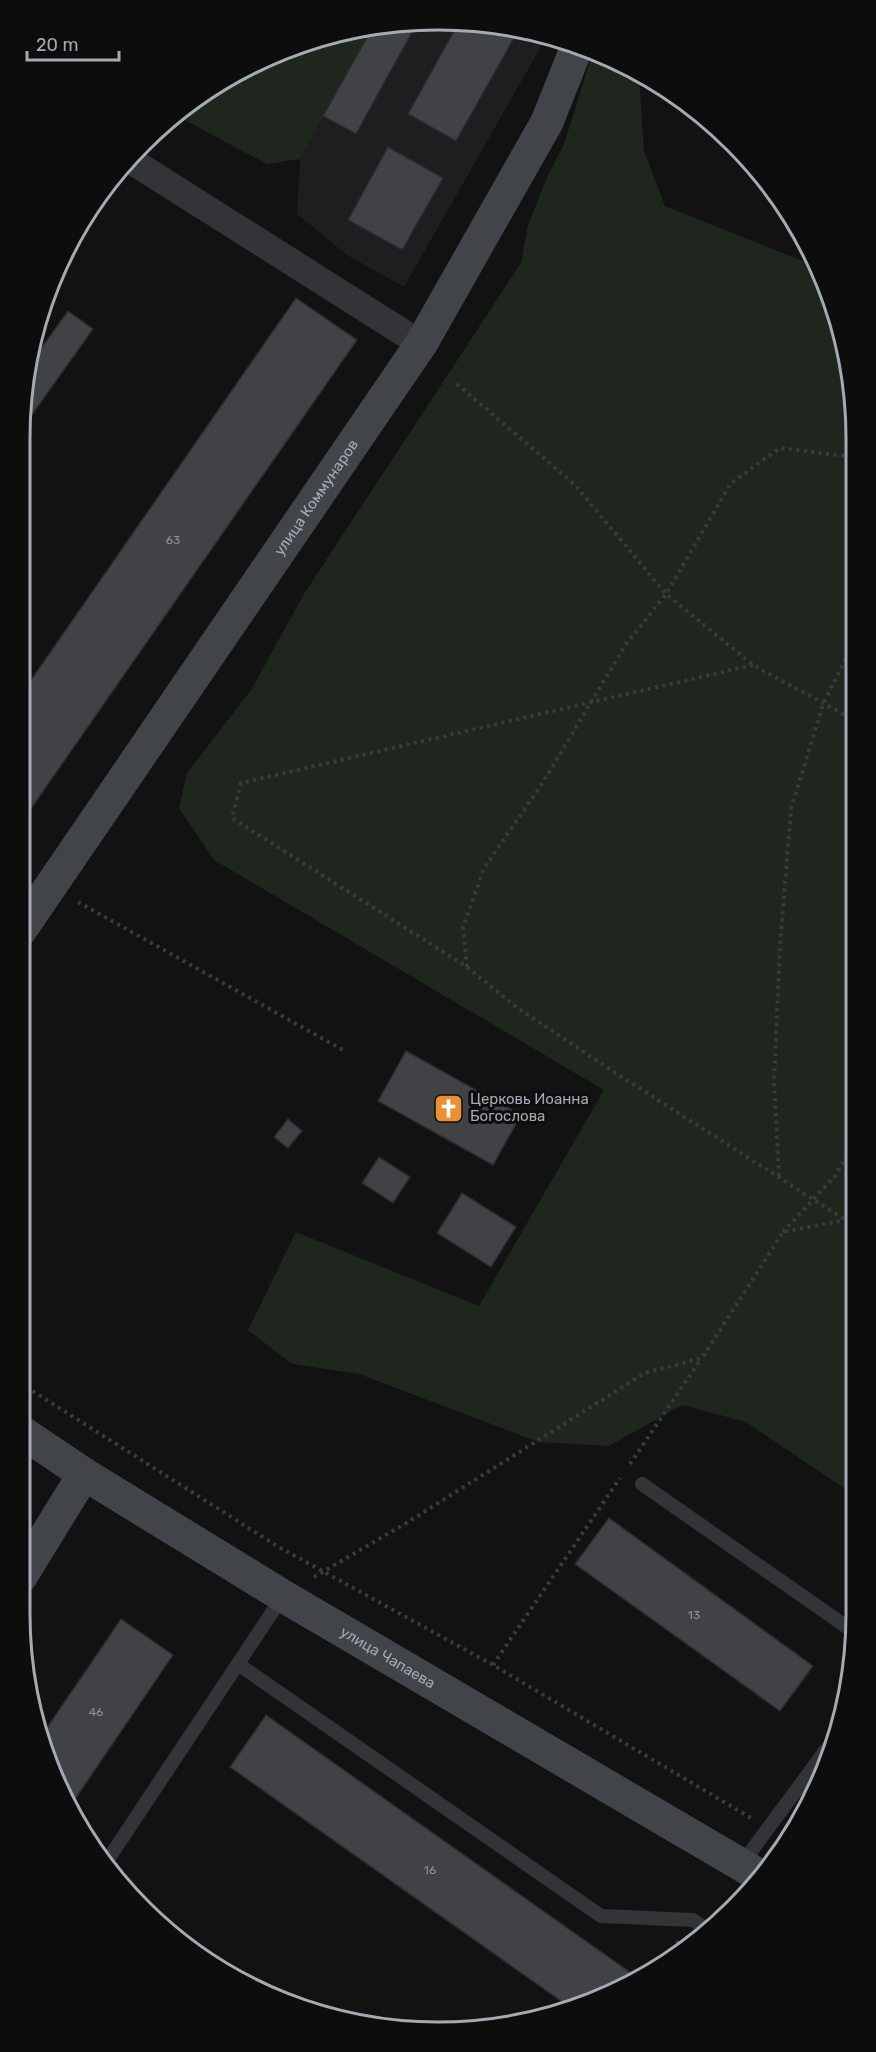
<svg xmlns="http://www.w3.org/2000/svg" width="876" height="2052" viewBox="0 0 876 2052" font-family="Rubik,sans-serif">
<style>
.built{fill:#1e1e20}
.green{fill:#1e261e}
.building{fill:#414246;stroke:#2c2c2f;stroke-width:1.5}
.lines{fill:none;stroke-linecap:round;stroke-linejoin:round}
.path{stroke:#393b3f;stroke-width:4;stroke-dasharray:3 4.5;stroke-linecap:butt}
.lane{stroke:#333438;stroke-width:14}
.street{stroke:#333438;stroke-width:27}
.secondary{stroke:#414448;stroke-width:33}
.labels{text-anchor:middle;stroke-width:6;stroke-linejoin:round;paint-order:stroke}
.number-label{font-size:12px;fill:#8b9198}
.street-label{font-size:15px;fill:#a4abb3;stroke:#0d0d0e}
.poi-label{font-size:15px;fill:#a4abb3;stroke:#0d0d0e;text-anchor:start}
.rim{fill:none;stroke:#a4abb3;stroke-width:3}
</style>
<rect width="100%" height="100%" fill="#121213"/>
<path class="built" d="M411 20 493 23 547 36 404 287 347 255 297 214 300 159 373 27Z"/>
<g class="green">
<path d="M373 27 300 159 267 164 190 123 176 113 184 106 253 63 330 34Z"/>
<path d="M593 52 639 75 644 151 665 206 803 261 815 282 841 338 853 383 856 1496 746 1422 682 1405 609 1446 538 1442 359 1374 292 1364 248 1330 296 1232 479 1306 604 1090 214 860 179 808 187 773 251 690 304 594 521 263 528 225 548 175 564 144Z"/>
</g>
<g class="building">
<path d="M411 20 418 21 356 134 323 116 373 27Z"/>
<path d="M459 22 493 23 519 29 456 141 408 114Z"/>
<path d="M388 147 443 178 402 250 348 220Z"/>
<path d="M296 298 357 340 21 823 20 696Z"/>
<path d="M42 303 52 310 37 331Z"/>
<path d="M68 311 93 329 21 430 32 361Z"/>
<path d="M406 1051 521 1115 493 1165 378 1101Z"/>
<path d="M288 1119 302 1131 288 1148 274 1137Z"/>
<path d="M379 1157 410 1177 393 1203 362 1183Z"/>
<path d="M462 1193 516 1227 491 1267 437 1233Z"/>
<path d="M609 1518 813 1666 780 1711 575 1564Z"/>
<path d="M121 1619 173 1655 69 1808 42 1749 40 1738Z"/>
<path d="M266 1715 631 1973 621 1986 568 2006 230 1767Z"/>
</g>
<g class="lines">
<g class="path">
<path d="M457 384 574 484 666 594 753 665 854 720"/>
<path d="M753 665 241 783 232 818 467 967 516 1007 614 1072 855 1226"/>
<path d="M78 902 343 1050"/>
<path d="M467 967 463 928 484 868 542 784 626 644 666 594 731 483 780 448 853 457"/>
<path d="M779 1176 774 1082 780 946 791 809 823 704 854 643"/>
<path d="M783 1232 836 1175 855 1139"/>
<path d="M20 1383 277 1546 493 1665 751 1818"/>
<path d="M630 1464 701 1359"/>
<path d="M314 1577 408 1522 645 1373 702 1358 783 1232 855 1218"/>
<path d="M493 1665 620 1478"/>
<path d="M664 1962 679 1940"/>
</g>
<g class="lane">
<path d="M642 1484 854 1632"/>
<path d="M238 1664 601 1916 693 1920 706 1929"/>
<path d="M105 1864 283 1596"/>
<path d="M741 1865 837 1735"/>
</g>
<path class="street" d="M127 158 421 344"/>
<g class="secondary">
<path id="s1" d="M20 931 421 344 547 122 578 44"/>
<path id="s2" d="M20 1431 84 1474 283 1596 762 1877"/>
<path d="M20 1578 84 1474"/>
</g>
</g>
<defs>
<symbol id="church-square" viewBox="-11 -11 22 22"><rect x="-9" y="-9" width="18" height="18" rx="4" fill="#e98f34" stroke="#0d0d0e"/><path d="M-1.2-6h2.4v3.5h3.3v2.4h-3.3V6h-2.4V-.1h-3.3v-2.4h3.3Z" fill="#fff"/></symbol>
</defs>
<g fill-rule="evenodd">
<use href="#church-square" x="432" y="1092" width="33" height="33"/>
</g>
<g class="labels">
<g class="number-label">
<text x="173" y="544">63</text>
<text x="694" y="1619">13</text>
<text x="96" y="1716">46</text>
<text x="430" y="1874">16</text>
</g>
<g class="street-label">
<text dy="5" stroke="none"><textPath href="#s1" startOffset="525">улица Коммунаров</textPath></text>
<text dy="5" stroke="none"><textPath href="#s2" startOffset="432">улица Чапаева</textPath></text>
</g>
<g class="poi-label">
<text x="470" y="1104">Церковь Иоанна<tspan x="470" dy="17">Богослова</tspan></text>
</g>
</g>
<path d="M0 0H876V2052H0ZM438 30H438A408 408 0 0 1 846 438V1614A408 408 0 0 1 438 2022H438A408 408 0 0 1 30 1614V438A408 408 0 0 1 438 30Z" fill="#0d0d0e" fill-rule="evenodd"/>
<path class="rim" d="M438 30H438A408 408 0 0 1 846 438V1614A408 408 0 0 1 438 2022H438A408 408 0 0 1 30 1614V438A408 408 0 0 1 438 30Z"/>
<path d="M27 51v9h92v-9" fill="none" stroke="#a4abb3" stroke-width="3"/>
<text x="36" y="51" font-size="18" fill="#a4abb3" stroke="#0d0d0e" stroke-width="4.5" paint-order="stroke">20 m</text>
</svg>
